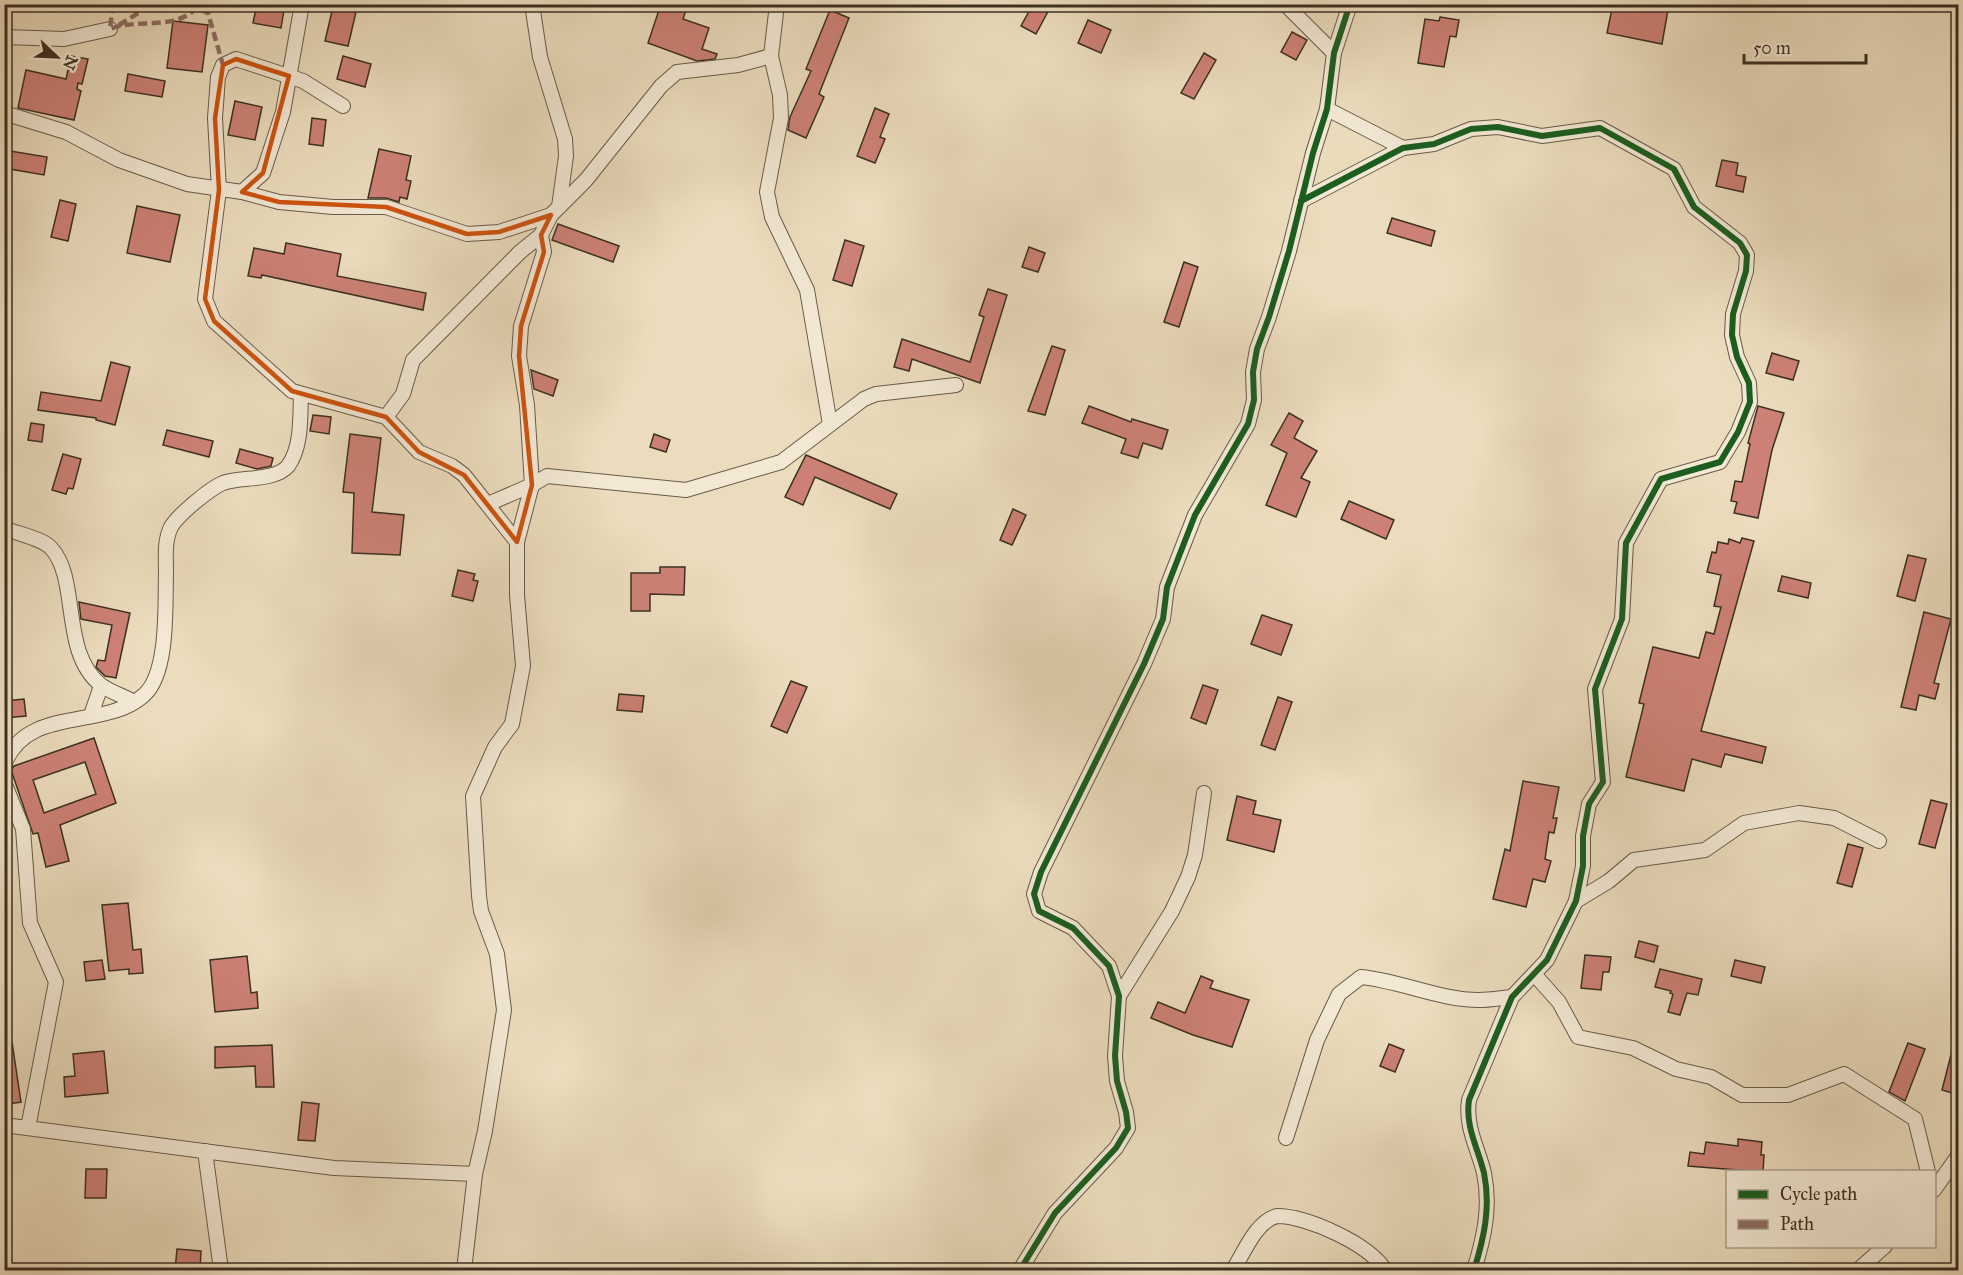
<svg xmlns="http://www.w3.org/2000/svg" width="1963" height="1275" viewBox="0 0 1963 1275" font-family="'IM FELL Great Primer',serif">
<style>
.building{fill:#cd8176;stroke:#3c3023;stroke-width:1.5;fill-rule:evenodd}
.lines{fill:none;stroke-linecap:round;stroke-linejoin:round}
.minor-casing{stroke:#685b4a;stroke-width:16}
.minor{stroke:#f2e8d4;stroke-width:14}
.quiet{stroke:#8d6e63;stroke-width:4.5;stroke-dasharray:9 4.5;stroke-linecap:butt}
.cycleway-casing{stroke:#f2e8d4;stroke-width:10}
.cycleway{stroke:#1b5e20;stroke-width:6}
.marked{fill:none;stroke:#ce530f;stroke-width:4.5;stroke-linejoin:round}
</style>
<rect width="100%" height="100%" fill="#ebdcbd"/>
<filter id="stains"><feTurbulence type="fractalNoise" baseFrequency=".00333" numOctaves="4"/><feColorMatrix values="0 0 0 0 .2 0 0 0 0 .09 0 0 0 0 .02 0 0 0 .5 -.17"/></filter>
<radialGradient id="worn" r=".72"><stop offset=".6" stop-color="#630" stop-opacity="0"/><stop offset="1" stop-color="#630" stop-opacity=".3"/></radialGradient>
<g class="building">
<path d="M257 4H285L281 28 253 23Z"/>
<path d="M661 4H688L683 19 709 28 702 49 717 54 715 59 697 61 648 43Z"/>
<path d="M1033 4H1052L1036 34 1021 26Z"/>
<path d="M1613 4H1669L1662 44 1607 33Z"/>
<path d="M333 7 356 12 348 46 325 41Z"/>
<path d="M830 10 849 18 819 94 824 97 806 138 788 130 790 117 811 71 806 69Z"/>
<path d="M1440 17 1459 20 1456 37 1450 36 1444 67 1418 63 1425 19 1439 21Z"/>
<path d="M1088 20 1111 30 1101 53 1078 43Z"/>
<path d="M173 21 208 25 202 72 167 68Z"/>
<path d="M1292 32 1307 40 1296 60 1281 52Z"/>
<path d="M1204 53 1216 60 1194 99 1181 93Z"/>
<path d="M71 56 88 59 82 84 78 83 77 89 81 91 74 120 18 108 26 70 66 79Z"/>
<path d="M343 56 371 64 365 87 337 79Z"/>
<path d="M128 74 165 81 162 97 125 91Z"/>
<path d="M235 101 262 107 255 140 228 135Z"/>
<path d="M875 108 889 114 880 137 885 139 875 163 857 156Z"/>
<path d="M312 118 326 120 323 146 309 144Z"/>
<path d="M379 149 411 156 406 180 411 181 407 199 400 197 399 202 386 198H368Z"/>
<path d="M4 150 47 157 44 175 4 168Z"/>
<path d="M1722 160 1738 163 1736 175 1746 177 1743 192 1716 186Z"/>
<path d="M60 200 76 204 68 241 51 237Z"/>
<path d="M137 206 180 215 170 262 127 253Z"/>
<path d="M1392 218 1435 231 1431 246 1387 233Z"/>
<path d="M558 224 619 246 613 262 552 240Z"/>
<path d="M845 240 864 246 852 286 833 280Z"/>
<path d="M286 243 341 254 337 276 426 293 423 310 262 275 261 278 248 276 254 248 284 254Z"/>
<path d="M1029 247 1045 253 1038 272 1022 267Z"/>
<path d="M1184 262 1198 267 1179 327 1164 322Z"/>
<path d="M988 289 1007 295 980 383 912 359 909 371 894 367 902 339 970 362 984 317 979 315Z"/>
<path d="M1052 346 1065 350 1045 415 1028 411Z"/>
<path d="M1772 353 1799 361 1793 380 1766 373Z"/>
<path d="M111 362 130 367 115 425 96 420V418L38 410 41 392 101 401Z"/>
<path d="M531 370 558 380 553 396 534 389Z"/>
<path d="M1089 406 1131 422 1132 419 1168 430 1162 449 1143 443 1138 458 1121 453 1126 439 1082 423Z"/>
<path d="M1758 406 1784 413 1772 450 1758 518 1734 513 1737 502 1731 501 1735 481 1742 482 1750 444 1748 443Z"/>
<path d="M1289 413 1303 421 1294 438 1317 451 1301 478 1310 482 1296 517 1266 505 1287 453 1271 445Z"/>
<path d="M313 415 331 417 329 434 310 431Z"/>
<path d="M31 423 44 425 42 442 28 440Z"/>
<path d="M167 430 213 441 209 457 163 445Z"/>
<path d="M350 434 381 438 372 512 404 515 400 555 352 553 354 493 343 492Z"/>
<path d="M654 434 670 440 666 452 650 447Z"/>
<path d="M240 449 273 458 271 466 257 469 236 463Z"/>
<path d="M63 454 81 459 73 489 68 488 66 494 52 490Z"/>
<path d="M806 455 897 494 890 509 815 477 803 505 785 497Z"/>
<path d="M1349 501 1394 520 1386 539 1341 519Z"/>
<path d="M1013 509 1026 515 1012 545 1000 540Z"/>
<path d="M1742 538 1754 541 1701 731 1766 747 1762 763 1725 754 1721 767 1692 759 1684 791 1626 777 1644 704 1639 703 1653 647 1699 658 1706 632 1714 634 1721 607 1714 606 1721 575 1707 572 1712 552 1716 553 1718 542 1728 544 1729 539 1740 543Z"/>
<path d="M1908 555 1926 559 1915 601 1897 596Z"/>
<path d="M660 567H685L684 595 650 594V611H631V573H660Z"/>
<path d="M458 570 475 574 473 580 478 581 473 601 452 596Z"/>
<path d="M1782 576 1811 583 1808 598 1778 591Z"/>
<path d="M79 602 130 613 116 678 105 676 96 667 98 660 105 661 112 625 81 619Z"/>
<path d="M1924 612 1951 619 1934 683 1939 684 1935 699 1919 695 1916 710 1901 707Z"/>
<path d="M1262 615 1292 625 1281 655 1251 644Z"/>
<path d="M791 681 807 687 787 733 771 726Z"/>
<path d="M1203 685 1218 690 1206 724 1191 718Z"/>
<path d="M619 694 644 696 642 712 617 710Z"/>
<path d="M1278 697 1292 702 1275 750 1261 745Z"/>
<path d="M24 699 26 716 4 718V701Z"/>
<path d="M94 738 116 803 60 825 69 861 46 867 38 833 33 834 11 770 14 766ZM85 762 96 794 44 813 33 780Z"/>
<path d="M1523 781 1559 787 1553 818H1557L1554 833 1549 832 1545 859 1551 861 1545 882 1533 879 1526 907 1493 899 1505 849 1510 851Z"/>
<path d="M1237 796 1256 801 1253 814 1281 820 1274 852 1227 840Z"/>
<path d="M1931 800 1947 804 1935 848 1919 844Z"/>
<path d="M1848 844 1863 848 1852 887 1837 883Z"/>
<path d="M128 903 133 950 141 949 143 973 129 974V969L109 971 102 905Z"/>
<path d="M1639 941 1658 946 1654 962 1635 957Z"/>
<path d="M1585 955 1611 957 1609 972H1603L1601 990 1581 988Z"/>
<path d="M247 956 251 993 257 992 258 1008 215 1012 210 960Z"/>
<path d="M102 960 105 979 86 981 84 962Z"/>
<path d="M1735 960 1765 967 1761 983 1731 976Z"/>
<path d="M1660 969 1702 979 1698 995 1687 993 1680 1015 1668 1012 1673 994 1670 993 1671 991 1655 987Z"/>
<path d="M1201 976 1213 981 1210 988 1249 1000 1232 1047 1193 1035 1151 1018 1158 1002 1185 1013Z"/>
<path d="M12 1042 21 1102 8 1104 4 1096V1043Z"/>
<path d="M1908 1043 1925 1049 1905 1101 1889 1092Z"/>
<path d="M1954 1043H1959V1095L1942 1090Z"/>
<path d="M1389 1044 1404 1050 1395 1072 1380 1066Z"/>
<path d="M272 1045 274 1087H256L255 1066 215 1068V1047Z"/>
<path d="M104 1051 108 1093 65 1097 64 1077 75 1076 73 1054Z"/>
<path d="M302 1102 319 1104 315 1141 298 1140Z"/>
<path d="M1738 1139 1762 1142 1761 1155H1764L1763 1172 1688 1166 1690 1152 1704 1154 1706 1142 1738 1146Z"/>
<path d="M86 1169H107L106 1198H85Z"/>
<path d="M177 1249 201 1251 200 1270H175Z"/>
</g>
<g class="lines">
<defs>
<g id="minor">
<path d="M532 4 540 57 565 139 566 156 559 207"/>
<path d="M777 4 771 56 780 95 781 118 767 192 772 217 807 290 830 424"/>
<path d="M1285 4 1334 53"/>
<path d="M4 37 64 39 110 29"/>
<path d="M343 106 303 81 236 59 223 65 218 77 215 118 219 190 205 299 214 321 292 391 386 417 419 452 452 466 464 475 517 542"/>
<path d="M1327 109 1403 148"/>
<path d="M4 113 66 132 119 160 187 184 242 192 279 202 333 207H386L467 234 499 232 551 215"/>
<path d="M242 192 263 173 283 112 302 4"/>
<path d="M1301 201 1403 148 1434 144 1471 129 1498 127 1542 136 1600 128 1674 169 1694 207 1740 243 1747 255 1746 271 1733 314 1732 335 1737 357 1749 383 1750 402 1738 432 1720 462 1661 479 1626 543 1622 619 1595 689 1603 782 1589 804 1583 836V866L1576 901 1547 960 1512 997 1469 1100C1465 1127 1478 1148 1484 1173 1491 1207 1484 1238 1474 1270"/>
<path d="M386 417 403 394 413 360 520 252 541 235"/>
<path d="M488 504 532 485 547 476 686 490 781 462 864 399 876 394 956 385"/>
<path d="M4 528C17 534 42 538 51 548 80 579 60 653 101 685 110 692 124 696 134 702"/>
<path d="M91 715 101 686"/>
<path d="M4 765C27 704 105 731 144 695 169 673 165 604 166 572 166 558 164 541 171 527 178 515 209 489 223 483 241 476 274 482 288 466 302 447 300 417 301 395"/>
<path d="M4 782 23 829 30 923 56 982 28 1128"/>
<path d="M1576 901 1609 881 1634 860 1705 850 1744 823 1799 813 1834 818 1879 841"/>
<path d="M1534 974 1559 1002 1578 1037 1633 1048 1676 1069 1711 1077 1742 1095H1788L1844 1074 1915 1119 1928 1172"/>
<path d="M1119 996 1172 911 1188 877 1195 855 1204 793"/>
<path d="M4 1125 334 1168 475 1174"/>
<path d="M1286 1138 1317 1040 1339 994 1361 977C1401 981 1440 1000 1479 1000 1490 1000 1501 998 1512 997"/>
<path d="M205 1151 221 1270"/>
<path d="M1934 1190 1958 1156"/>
<path d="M464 1270 475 1174 485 1131 504 1010 497 954 481 911 479 896 473 796 495 747 512 724 523 666 517 595V542L532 485 527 405 519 356 521 326 544 252 541 235 551 215 586 180 661 86 677 72 738 65 771 56"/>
<path d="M1020 1270 1055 1213 1116 1148 1128 1128 1126 1112 1117 1081 1115 1056 1119 996 1109 966 1073 928 1039 911 1034 894 1041 872 1144 664 1163 619 1167 587 1195 515 1248 424 1254 400 1253 372 1257 349 1269 317 1289 251 1313 153 1327 109 1334 53 1350 4"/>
<path d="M1233 1270C1244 1253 1256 1221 1277 1216 1307 1216 1369 1244 1385 1270"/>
<path d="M1858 1270 1885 1246"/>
</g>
</defs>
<use href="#minor" class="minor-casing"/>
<use href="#minor" class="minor"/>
<g class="quiet">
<path d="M113 4 110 29C136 18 175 31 196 8L208 13 223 65"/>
<path d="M119 25 153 4"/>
</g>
<defs>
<g id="cycleway">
<path d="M1301 201 1403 148 1434 144 1471 129 1498 127 1542 136 1600 128 1674 169 1694 207 1740 243 1747 255 1746 271 1733 314 1732 335 1737 357 1749 383 1750 402 1738 432 1720 462 1661 479 1626 543 1622 619 1595 689 1603 782 1589 804 1583 836V866L1576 901 1547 960 1512 997 1469 1100C1465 1127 1478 1148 1484 1173 1491 1207 1484 1238 1474 1270"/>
<path d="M1020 1270 1055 1213 1116 1148 1128 1128 1126 1112 1117 1081 1115 1056 1119 996 1109 966 1073 928 1039 911 1034 894 1041 872 1144 664 1163 619 1167 587 1195 515 1248 424 1254 400 1253 372 1257 349 1269 317 1289 251 1313 153 1327 109 1334 53 1350 4"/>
</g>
</defs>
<use href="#cycleway" class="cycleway-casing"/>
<use href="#cycleway" class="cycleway"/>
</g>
<path class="marked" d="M236 59 289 76 263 173 242 192 279 202 386 207 467 234 499 232 551 215 541 235 544 252 521 326 519 356 532 485 517 542 464 475 419 452 386 417 292 391 214 321 205 299 219 190 215 118 223 65Z"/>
<rect width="1963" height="1275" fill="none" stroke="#ebdcbd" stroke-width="24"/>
<rect x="6" y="6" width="1951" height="1263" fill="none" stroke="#3c3023" stroke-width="3"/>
<rect x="12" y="12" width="1939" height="1251" fill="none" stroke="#3c3023" stroke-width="1.5"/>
<rect x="1726" y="1170" width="210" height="78" fill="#f2e8d4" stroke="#a99e8d" stroke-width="1.5"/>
<rect x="1738" y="1190" width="30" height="9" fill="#1b5e20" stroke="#a99e8d" stroke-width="1.5"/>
<text x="1780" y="1200" font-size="18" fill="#3c3023">Cycle path</text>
<rect x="1738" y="1220" width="30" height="9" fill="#8d6e63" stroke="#a99e8d" stroke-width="1.5"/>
<text x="1780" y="1230" font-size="18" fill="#3c3023">Path</text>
<g transform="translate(57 57) rotate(113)" stroke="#f2e8d4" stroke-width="4.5" paint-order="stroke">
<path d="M0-4.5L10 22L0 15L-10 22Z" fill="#3c3023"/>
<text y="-9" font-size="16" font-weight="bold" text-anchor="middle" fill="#3c3023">N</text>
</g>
<path d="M1744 54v9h122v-9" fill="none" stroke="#3c3023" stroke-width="3"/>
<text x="1753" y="54" font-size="18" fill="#3c3023" stroke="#f2e8d4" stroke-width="4.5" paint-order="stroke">50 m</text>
<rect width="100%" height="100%" filter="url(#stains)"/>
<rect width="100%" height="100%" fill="url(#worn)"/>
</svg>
